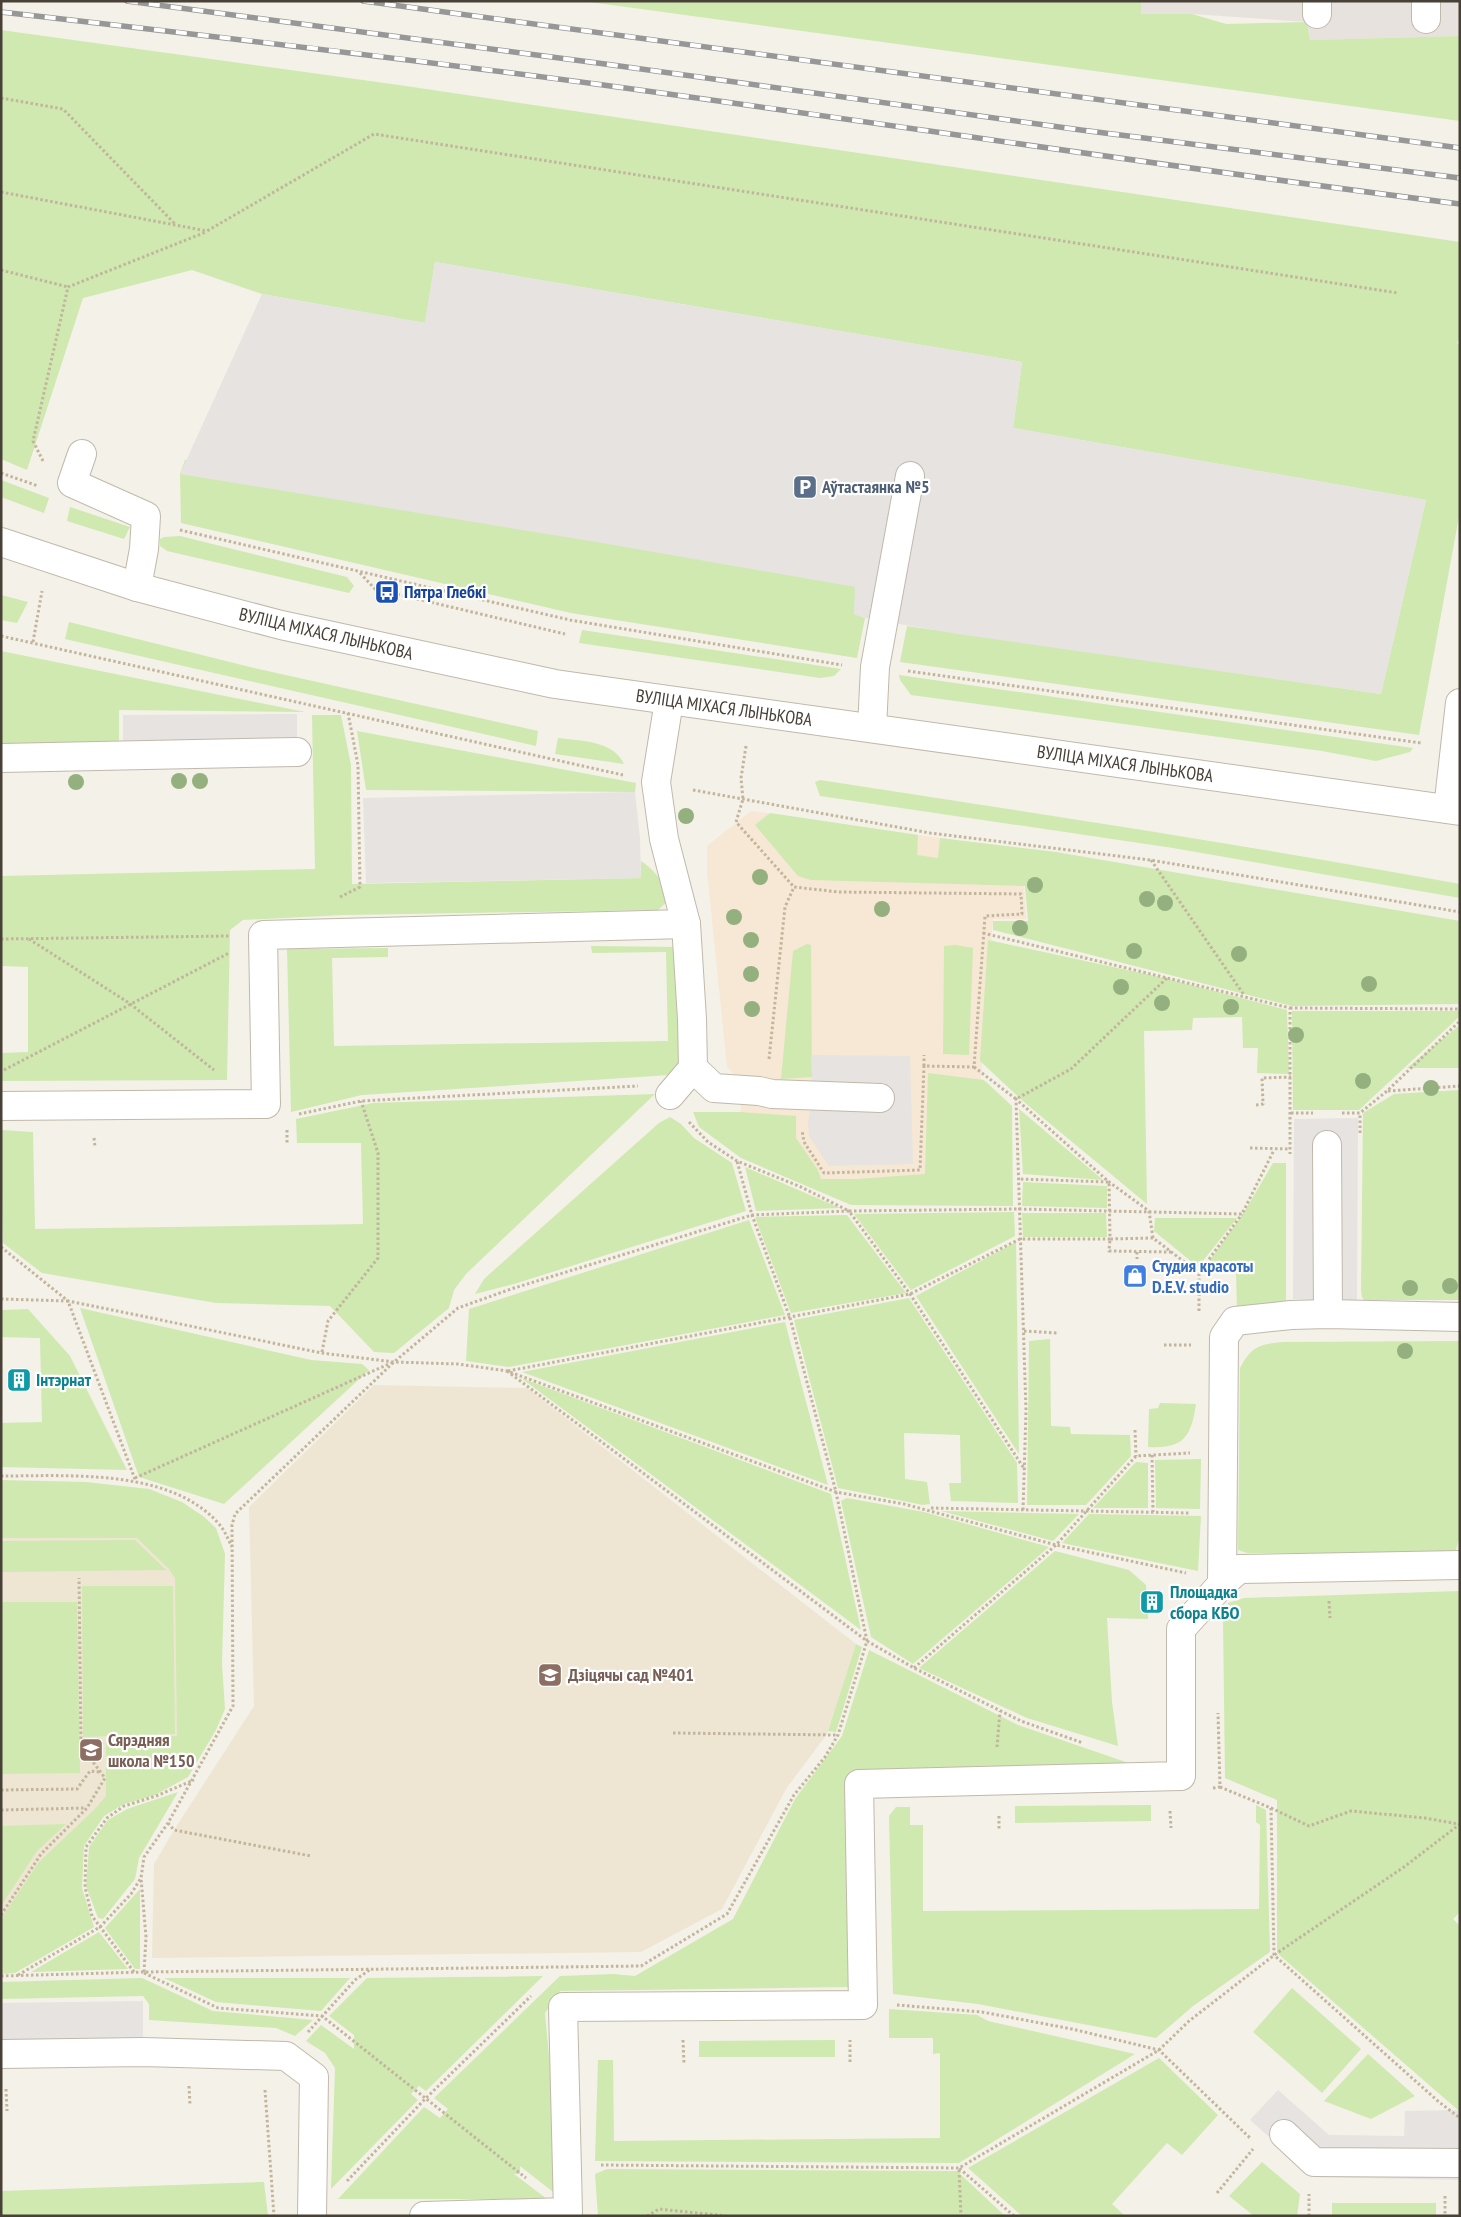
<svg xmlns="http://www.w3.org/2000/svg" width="1461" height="2217" viewBox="0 0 1461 2217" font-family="'PT Sans Narrow',sans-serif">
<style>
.commercial{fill:#f6e8d4}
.industrial{fill:#e7e2dd}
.education{fill:#eee6d2}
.green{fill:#cfe9b1}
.parking{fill:#e6e3e0}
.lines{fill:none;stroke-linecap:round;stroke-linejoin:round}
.minor-casing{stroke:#c0b9ab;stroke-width:30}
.path{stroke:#c2b59c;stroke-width:3;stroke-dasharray:2.5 2.5;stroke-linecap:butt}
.minor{stroke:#fff;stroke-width:28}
.rail-casing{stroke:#979797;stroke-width:5.5}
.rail{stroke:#fff;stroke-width:4;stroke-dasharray:11;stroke-linecap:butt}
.tree{fill:#95b07f}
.labels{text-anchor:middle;stroke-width:4.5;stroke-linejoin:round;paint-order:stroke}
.service-label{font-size:18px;font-weight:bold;fill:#4e5e75;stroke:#fff;text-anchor:start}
.transit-label{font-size:18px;font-weight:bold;fill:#164399;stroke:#fff;text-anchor:start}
.street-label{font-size:18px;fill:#484137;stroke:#fff}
.shop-label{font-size:18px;font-weight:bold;fill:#366cbe;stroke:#fff;text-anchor:start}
.culture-label{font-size:18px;font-weight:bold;fill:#0d838f;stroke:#fff;text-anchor:start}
.education-label{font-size:18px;font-weight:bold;fill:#785e54;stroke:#fff;text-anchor:start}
</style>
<rect width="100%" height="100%" fill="#f4f1e8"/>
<path class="commercial" d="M751 811 1022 850 1026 919H993L973 1187 820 1179 737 1129 743 1096 750 1081 734 1074 727 1067 707 871V846Z"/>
<path class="industrial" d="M1141 1H1460V36L1310 40 1307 22 1192 14H1141Z"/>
<g class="education">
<path d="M374 1385 527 1388 856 1644 827 1734 786 1789 722 1909 641 1952 152 1958 154 1864 174 1830 254 1706 249 1507Z"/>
<path d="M147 1526 208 1569 209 1706 107 1806 1 1940V1528Z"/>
</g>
<g class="green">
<path d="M582 1H1141V14H1192L1226 24 1307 22 1310 40 1460 36V121Z"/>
<path d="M1 30 399 85 1460 242V337L1457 343 1460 345V511L1419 735 900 662 907 626 1381 694 1426 500 1013 428 1022 362 435 262 425 323 262 294 192 270 83 298 27 470 1 459Z"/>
<path d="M185 460 850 568 858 575 854 614 865 618 857 658 571 613 181 523 180 474Z"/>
<path d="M1 480 49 498 44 513 1 497Z"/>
<path d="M70 507 130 527 124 539 67 521Z"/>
<path d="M180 536 347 577 354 586 349 593 167 551 160 546V539L164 537Z"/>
<path d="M1 595 28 602 17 623 1 620Z"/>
<path d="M69 622 254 668 538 731 536 746 65 639Z"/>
<path d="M582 630 841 669 834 676 820 678 579 643Z"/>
<path d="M1 651 305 712 119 710V751L1 754Z"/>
<path d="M899 675 1413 748 1410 752 1376 761 1322 751 911 695 900 680Z"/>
<path d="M312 715H341L351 765 352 884 641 878V861C657 872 666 884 666 903L658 910 343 915 243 920 230 930 227 1080 1 1081V1053L28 1052V967L1 966V876L315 869Z"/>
<path d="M357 731 636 783 635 792 366 790Z"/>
<path d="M558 738C580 741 613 740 624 764L555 754Z"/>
<path d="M820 780C1033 813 1247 845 1460 884V898L1173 848 820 796 815 782Z"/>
<path d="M770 813 918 835 917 855 938 858 940 838 1056 852 1460 921V1004L1292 1006 993 930V921H1028L1025 886 811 880 798 876 755 825Z"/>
<path d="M988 940 1164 978 1287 1010 1289 1074 1257 1073 1258 1048H1243L1242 1017 1193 1018 1192 1030 1144 1031 1147 1204 1024 1102 980 1061Z"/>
<path d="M807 944 811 945 812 1077 781 1079 793 951Z"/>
<path d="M956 945 973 948 969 1055 943 1054 944 946Z"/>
<path d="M591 946 681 947V1062L670 1075 362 1095 291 1112 287 949 388 948V957L332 958 334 1046 668 1041 666 952 592 953Z"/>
<path d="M1292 1011H1460V1016L1359 1110H1293Z"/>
<path d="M1460 1025V1068H1407Z"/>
<path d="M928 1073 984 1080 1012 1106 1013 1206 851 1205 741 1158 699 1127 693 1112H740L796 1116V1138L818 1170 821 1179H857L925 1174Z"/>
<path d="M1460 1090V1300H1364L1362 1297 1361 1290 1363 1113 1394 1094Z"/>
<path d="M655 1094 466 1274 454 1290 449 1308 394 1353 374 1352 330 1306 216 1303 42 1273 3 1243 1 1130 33 1132 35 1229 363 1224 361 1143H297L296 1119 373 1103Z"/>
<path d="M1019 1109 1103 1180 1023 1174Z"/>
<path d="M670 1117 681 1124 694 1138 732 1163 746 1211 514 1284 475 1294 484 1279 659 1123Z"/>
<path d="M1273 1163H1286V1305L1237 1313 1236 1271H1202L1243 1214Z"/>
<path d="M745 1167 840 1208 756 1211Z"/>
<path d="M1023 1182 1107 1186V1208L1022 1206Z"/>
<path d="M1014 1212 1015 1236 911 1290 854 1214Z"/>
<path d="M1022 1213H1106L1107 1237H1023Z"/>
<path d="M847 1215 906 1293 791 1313 755 1217Z"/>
<path d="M1155 1218H1237L1198 1267 1154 1231Z"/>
<path d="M749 1220 785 1315 509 1367 466 1361 469 1309Z"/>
<path d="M1016 1242 1019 1454 916 1296Z"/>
<path d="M909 1298 1017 1463 1018 1503 951 1501 949 1483H961L960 1435 904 1433 905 1479 927 1482 930 1504 923 1505 838 1488 794 1320Z"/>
<path d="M80 1308 311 1360 362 1364 369 1370 224 1504 139 1477Z"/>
<path d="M28 1309 70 1356 127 1470 1 1467V1423L42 1422 40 1338 1 1337V1310Z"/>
<path d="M785 1322 828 1485 522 1372Z"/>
<path d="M1050 1339 1051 1426 1070 1427 1071 1434 1130 1435 1131 1456 1086 1505H1027L1029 1341Z"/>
<path d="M1460 1341V1536L1455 1553H1247L1238 1550 1240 1368C1252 1345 1261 1344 1285 1342Z"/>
<path d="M521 1378 831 1494 861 1630Z"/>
<path d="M1160 1403 1196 1404C1191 1437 1184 1449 1148 1447L1149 1409 1158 1408Z"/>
<path d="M1201 1459 1200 1509 1156 1508 1155 1460Z"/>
<path d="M1136 1462 1148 1463V1508H1093Z"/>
<path d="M1 1480 86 1482 149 1489 182 1502 203 1516 216 1528 225 1554 222 1664 225 1709 216 1730 188 1777 155 1795 124 1804 104 1816 84 1846 82 1888 94 1927 15 1973 1 1974V1919L39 1862 94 1810 106 1796V1741L177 1736 175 1578 169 1569 137 1538H1Z"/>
<path d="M847 1498 924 1512 1049 1547 913 1664 871 1637 841 1501Z"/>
<path d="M941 1511 1079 1514 1053 1541Z"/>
<path d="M1089 1514 1201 1516 1198 1571 1062 1543Z"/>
<path d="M135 1540 166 1570 1 1572V1541Z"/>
<path d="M1055 1551 1129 1570 1146 1585 1148 1619 1107 1618 1112 1702 1118 1746 1027 1718 919 1668Z"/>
<path d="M82 1586H173L175 1734 83 1737Z"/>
<path d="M1460 1591V1912L1453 1919 1460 1926V2110H1458L1277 1953V1800L1225 1778 1223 1619 1228 1603 1244 1598Z"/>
<path d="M1 1602H77L80 1773 1 1774Z"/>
<path d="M856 1644 862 1647 836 1732 828 1731Z"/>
<path d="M869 1650 1018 1725 1149 1770 848 1781 851 1987 560 1991 545 2013 562 2199 520 2166V2174H514L547 2199H338L424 2107 440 2118 448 2109 434 2098 560 1976 614 1974 635 1976 733 1919 795 1799 842 1736Z"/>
<path d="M178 1792 139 1858 135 1879 103 1919 98 1918 86 1886 89 1847 108 1820 127 1809Z"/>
<path d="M1151 1805V1821L1015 1823V1806Z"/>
<path d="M1256 1805 1266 1810 1270 1952 1193 2006 1156 2038 978 2004 893 1994 889 1816 896 1807H910V1825H923V1911L1259 1909 1260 1825 1256 1822Z"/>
<path d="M66 1824 37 1851 1 1906V1826Z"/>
<path d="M140 1889V1969H135L105 1928Z"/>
<path d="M99 1932 128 1969 31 1972Z"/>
<path d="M543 1976 426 2091 419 2086 411 2094 418 2100 331 2189 335 2068 325 2053 306 2041 321 2025 354 2049V2035L329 2016 367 1978Z"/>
<path d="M142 1978 213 2011 313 2020 295 2036 276 2028 149 2020V2004L143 1996 1 1999V1982Z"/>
<path d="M164 1978H350L321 2011 216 2002Z"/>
<path d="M1292 1988 1361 2049 1322 2093 1253 2032Z"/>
<path d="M889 2009 977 2015 988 2021 1135 2054 959 2163 595 2161 598 2060H613L614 2141 940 2138V2053L933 2054V2038H889Z"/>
<path d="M835 2040V2057H699V2041Z"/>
<path d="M1368 2054 1415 2096 1371 2119 1324 2101Z"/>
<path d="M1159 2058 1218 2115 1182 2155 1167 2143 1112 2204 1125 2216H1022L968 2168Z"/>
<path d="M1262 2162 1300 2194 1297 2216H1254L1229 2196Z"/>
<path d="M607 2169 957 2171 1005 2216H598L595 2174Z"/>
<path d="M264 2182 268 2216H1V2191Z"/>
<rect x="1332" y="2203" width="104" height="13"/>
</g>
<g class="parking">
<path d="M435 262 1022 362 1013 428 1426 500 1381 694 958 634 865 618 854 614 855 587 602 543 180 474 262 294 425 323Z"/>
<path d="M297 714V752L123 755V715Z"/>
<path d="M635 792 640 838 641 878 366 883 363 798Z"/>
<path d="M811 1055 910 1056 913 1164 829 1166 809 1136 808 1123 813 1095Z"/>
<path d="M1358 1118 1357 1301 1293 1299 1294 1119Z"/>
<path d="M143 2001V2052L1 2054V2003Z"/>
<path d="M1278 2090 1329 2135 1404 2136 1405 2111 1460 2110V2180L1314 2177 1250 2120Z"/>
</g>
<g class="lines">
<defs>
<g id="minor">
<path d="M1317 14V1"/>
<path d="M1426 19V1"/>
<path d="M82 454 72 483 146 516 144 549 137 587"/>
<path d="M1 542 137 587 281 625 555 684 1460 811"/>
<path d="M669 701 656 782 664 839 686 924 692 1019 693 1068 670 1095"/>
<path d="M872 728 875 667 910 476"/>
<path d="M1 758 297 752"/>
<path d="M1448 809 1460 703"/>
<path d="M693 1068 714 1088 759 1091 772 1094 880 1098"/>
<path d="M1 1106 266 1104 263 935 686 924"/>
<path d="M1327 1145 1328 1314"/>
<path d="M1222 1584 1224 1337 1235 1321 1291 1315 1328 1314 1460 1317"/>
<path d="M1 2054 143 2052 286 2056 314 2077 312 2216"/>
<path d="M1284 2134 1314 2162 1460 2163"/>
<path d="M424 2216 568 2212 563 2007 863 2005 859 1784 1181 1776V1629L1222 1584 1239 1569 1460 1565"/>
</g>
</defs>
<use href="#minor" class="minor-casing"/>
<g class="path">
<path d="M1 98 63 109 176 225"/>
<path d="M1 192 207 231 374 134 1398 293"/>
<path d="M1 270 68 287"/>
<path d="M43 461 33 441 68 287 206 232"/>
<path d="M1 473 38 486"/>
<path d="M180 530 570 620 842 665"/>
<path d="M360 573 375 589 565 634"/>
<path d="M1 636 623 775"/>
<path d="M33 642 42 591"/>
<path d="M908 671 1421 743"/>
<path d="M746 746 741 778 743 799 736 822 794 887"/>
<path d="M693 790 930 833 1150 860 1460 912"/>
<path d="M1151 860 1244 995"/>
<path d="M340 897 360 887 358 765 348 713"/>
<path d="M983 933 1290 1008V1154"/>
<path d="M1 939 230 936"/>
<path d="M29 939 129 1003 214 1070"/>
<path d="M1290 1008 1460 1009"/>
<path d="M769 1059 785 907 794 887 839 892 1021 894 1022 914 985 916 974 1067 924 1066 920 1170 824 1173 804 1142 802 1130"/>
<path d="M924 1066V1055"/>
<path d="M974 1067 1016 1099 1071 1069 1168 977"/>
<path d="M4 1070 229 953"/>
<path d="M1388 1091 1460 1086"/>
<path d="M1256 1105 1263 1104 1262 1078 1291 1077"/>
<path d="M1291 1113H1313"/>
<path d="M1342 1113H1360L1387 1091 1460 1021"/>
<path d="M299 1114 361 1101 638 1086"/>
<path d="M689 1122 708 1142 737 1161 801 1187 849 1211 1018 1209 1242 1214 1274 1150"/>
<path d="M287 1130V1144"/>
<path d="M1360 1133V1113"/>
<path d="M94 1138 95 1147"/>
<path d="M1250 1148 1290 1149"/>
<path d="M1153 1238 1110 1239 1109 1251 1171 1252"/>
<path d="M1 1247 68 1301 322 1353 394 1362 458 1364 507 1371 836 1492 904 1504 1056 1545 1186 1573"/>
<path d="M1137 1252V1259"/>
<path d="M1 1299 68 1301 136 1482"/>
<path d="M1199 1311V1273L1242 1214"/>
<path d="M1024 1331 1057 1333"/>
<path d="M1164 1345H1191"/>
<path d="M322 1352 328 1321 378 1258V1153L361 1101"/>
<path d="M507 1371 867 1641 914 1668 1021 1721 1083 1743"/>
<path d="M508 1371 910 1294 1020 1239H1110L1109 1182 1019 1179"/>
<path d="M1135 1430 1136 1456"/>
<path d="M1152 1455 1153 1512"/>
<path d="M1 1476C69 1476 170 1468 219 1524 225 1531 228 1539 232 1547"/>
<path d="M135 1478 391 1363"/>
<path d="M931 1508 1189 1513"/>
<path d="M1023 1510 1026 1411 1016 1099 1109 1182 1149 1211 1153 1238 1199 1273"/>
<path d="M1329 1601 1330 1618"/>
<path d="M914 1668 1056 1545 1136 1456 1190 1453"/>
<path d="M673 1733 838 1735"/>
<path d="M997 1747 1000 1711"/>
<path d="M1220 1787 1271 1808 1274 1955 1439 2102 1460 2118"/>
<path d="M1213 1788 1220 1787 1218 1713"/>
<path d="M1 1790 77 1789 90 1771 99 1772"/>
<path d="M1271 1808 1309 1826 1351 1811 1425 1818 1458 1824"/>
<path d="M1 1810 86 1808"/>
<path d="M1170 1811 1171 1828"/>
<path d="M999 1816V1830"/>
<path d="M168 1823 174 1830 311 1856"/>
<path d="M1 1915 41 1854 87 1808 105 1778 81 1746 79 1578"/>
<path d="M134 1972 92 1916 85 1887 86 1847 107 1818 124 1806 156 1796 194 1780"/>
<path d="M144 1972 146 1937 141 1878 144 1857 168 1823 233 1706 232 1525 235 1514 394 1362 458 1308 511 1289 752 1215 849 1211 910 1294 1025 1470"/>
<path d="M144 1973 218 2008 322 2016 526 2178"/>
<path d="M18 1975 100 1927 131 1894 141 1878"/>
<path d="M1 1976 144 1972 641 1966 727 1914 794 1795 825 1757 838 1735 867 1641 836 1492 790 1318 752 1215 737 1161"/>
<path d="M897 2005 982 2012 1072 2029 1159 2050 1250 2138"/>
<path d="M308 2032 355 1980 371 1969"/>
<path d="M683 2040 684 2064"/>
<path d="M850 2062V2040"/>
<path d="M189 2086 190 2105"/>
<path d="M6 2089 7 2111"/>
<path d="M265 2090 274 2216"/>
<path d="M601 2165 959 2168 961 2216"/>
<path d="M347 2181 425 2099 531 1996"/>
<path d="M1217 2193 1253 2149"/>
<path d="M1445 2196V2216"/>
<path d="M647 2216 659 2209 726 2216"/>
<path d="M1014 2216 959 2168 1159 2050 1189 2021 1277 1953 1404 1867 1460 1824"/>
<path d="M1309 2216V2194"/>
</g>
<use href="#minor" class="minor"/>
<defs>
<g id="rail">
<path d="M127 1 605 64 1081 130 1460 178"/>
<path d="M363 1 1460 148"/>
<path d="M1 12C202 35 403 58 603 85 889 124 1174 168 1460 204"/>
</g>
</defs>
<use href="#rail" class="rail-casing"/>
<use href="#rail" class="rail"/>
</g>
<g class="tree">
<circle cx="179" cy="781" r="8"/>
<circle cx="200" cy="781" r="8"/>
<circle cx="76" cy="782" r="8"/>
<circle cx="686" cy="816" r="8"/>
<circle cx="760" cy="877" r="8"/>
<circle cx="1035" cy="885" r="8"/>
<circle cx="1147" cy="899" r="8"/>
<circle cx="1165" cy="903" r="8"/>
<circle cx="882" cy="909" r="8"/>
<circle cx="734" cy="917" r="8"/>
<circle cx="1020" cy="928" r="8"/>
<circle cx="751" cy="940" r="8"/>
<circle cx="1134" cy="951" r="8"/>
<circle cx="1239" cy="954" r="8"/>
<circle cx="751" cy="974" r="8"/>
<circle cx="1369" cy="984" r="8"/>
<circle cx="1121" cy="987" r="8"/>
<circle cx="1162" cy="1003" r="8"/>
<circle cx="1231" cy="1007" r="8"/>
<circle cx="752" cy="1009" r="8"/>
<circle cx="1296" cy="1035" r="8"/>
<circle cx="1363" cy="1081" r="8"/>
<circle cx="1431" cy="1088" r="8"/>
<circle cx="1450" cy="1286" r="8"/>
<circle cx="1410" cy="1288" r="8"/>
<circle cx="1405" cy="1351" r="8"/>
</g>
<defs>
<symbol id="parking-square" viewBox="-11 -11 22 22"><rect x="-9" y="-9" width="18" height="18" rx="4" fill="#5c6f8a" stroke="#fff"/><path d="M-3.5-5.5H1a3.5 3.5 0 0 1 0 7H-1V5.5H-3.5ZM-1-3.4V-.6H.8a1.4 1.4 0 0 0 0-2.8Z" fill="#fff"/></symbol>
<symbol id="bus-square" viewBox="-11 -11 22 22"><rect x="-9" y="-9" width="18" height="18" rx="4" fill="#1a4fb4" stroke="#fff"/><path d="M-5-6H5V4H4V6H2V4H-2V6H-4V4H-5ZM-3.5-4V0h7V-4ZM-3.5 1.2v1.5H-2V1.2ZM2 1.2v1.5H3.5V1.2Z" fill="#fff"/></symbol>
<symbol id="shop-square" viewBox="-11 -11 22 22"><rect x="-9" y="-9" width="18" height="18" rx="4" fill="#3f7fe0" stroke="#fff"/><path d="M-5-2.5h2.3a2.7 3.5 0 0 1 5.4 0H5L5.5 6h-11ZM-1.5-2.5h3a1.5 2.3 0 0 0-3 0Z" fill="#fff"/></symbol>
<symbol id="building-square" viewBox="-11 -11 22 22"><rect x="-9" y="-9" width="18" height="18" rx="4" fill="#0f9aa8" stroke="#fff"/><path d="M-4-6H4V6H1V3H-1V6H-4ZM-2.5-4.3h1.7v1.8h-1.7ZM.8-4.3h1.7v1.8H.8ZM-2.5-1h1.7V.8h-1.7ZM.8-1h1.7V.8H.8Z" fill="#fff"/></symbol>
<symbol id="school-square" viewBox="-11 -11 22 22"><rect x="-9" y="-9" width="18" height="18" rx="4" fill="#8d6e63" stroke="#fff"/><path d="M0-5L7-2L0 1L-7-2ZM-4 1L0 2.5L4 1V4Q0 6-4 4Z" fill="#fff"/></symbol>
</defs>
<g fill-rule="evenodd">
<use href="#parking-square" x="791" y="473" width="28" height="28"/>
<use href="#bus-square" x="373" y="578" width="28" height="28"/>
<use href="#shop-square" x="1121" y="1262" width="28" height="28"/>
<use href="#building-square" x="5" y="1366" width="28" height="28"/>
<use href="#building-square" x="1138" y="1588" width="28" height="28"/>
<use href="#school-square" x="536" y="1661" width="28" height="28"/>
<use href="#school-square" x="77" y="1736" width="28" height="28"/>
</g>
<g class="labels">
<g class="service-label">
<text x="822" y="493">Аўтастаянка №5</text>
</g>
<g class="transit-label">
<text x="404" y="598">Пятра Глебкі</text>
</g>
<g class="street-label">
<text transform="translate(326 634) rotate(13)" y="6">ВУЛІЦА МІХАСЯ ЛЫНЬКОВА</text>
<text transform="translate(724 708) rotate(8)" y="6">ВУЛІЦА МІХАСЯ ЛЫНЬКОВА</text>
<text transform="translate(1125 764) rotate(8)" y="6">ВУЛІЦА МІХАСЯ ЛЫНЬКОВА</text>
</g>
<g class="shop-label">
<text x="1152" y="1272">Студия красоты<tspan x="1152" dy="21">D.E.V. studio</tspan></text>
</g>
<g class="culture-label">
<text x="36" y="1386">Інтэрнат</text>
<text x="1170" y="1598">Площадка<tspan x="1170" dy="21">сбора КБО</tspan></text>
</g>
<g class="education-label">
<text x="568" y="1681">Дзіцячы сад №401</text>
<text x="108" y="1746">Сярэдняя<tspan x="108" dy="21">школа №150</tspan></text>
</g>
</g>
<rect width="1461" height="2217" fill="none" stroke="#484137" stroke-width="5"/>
</svg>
